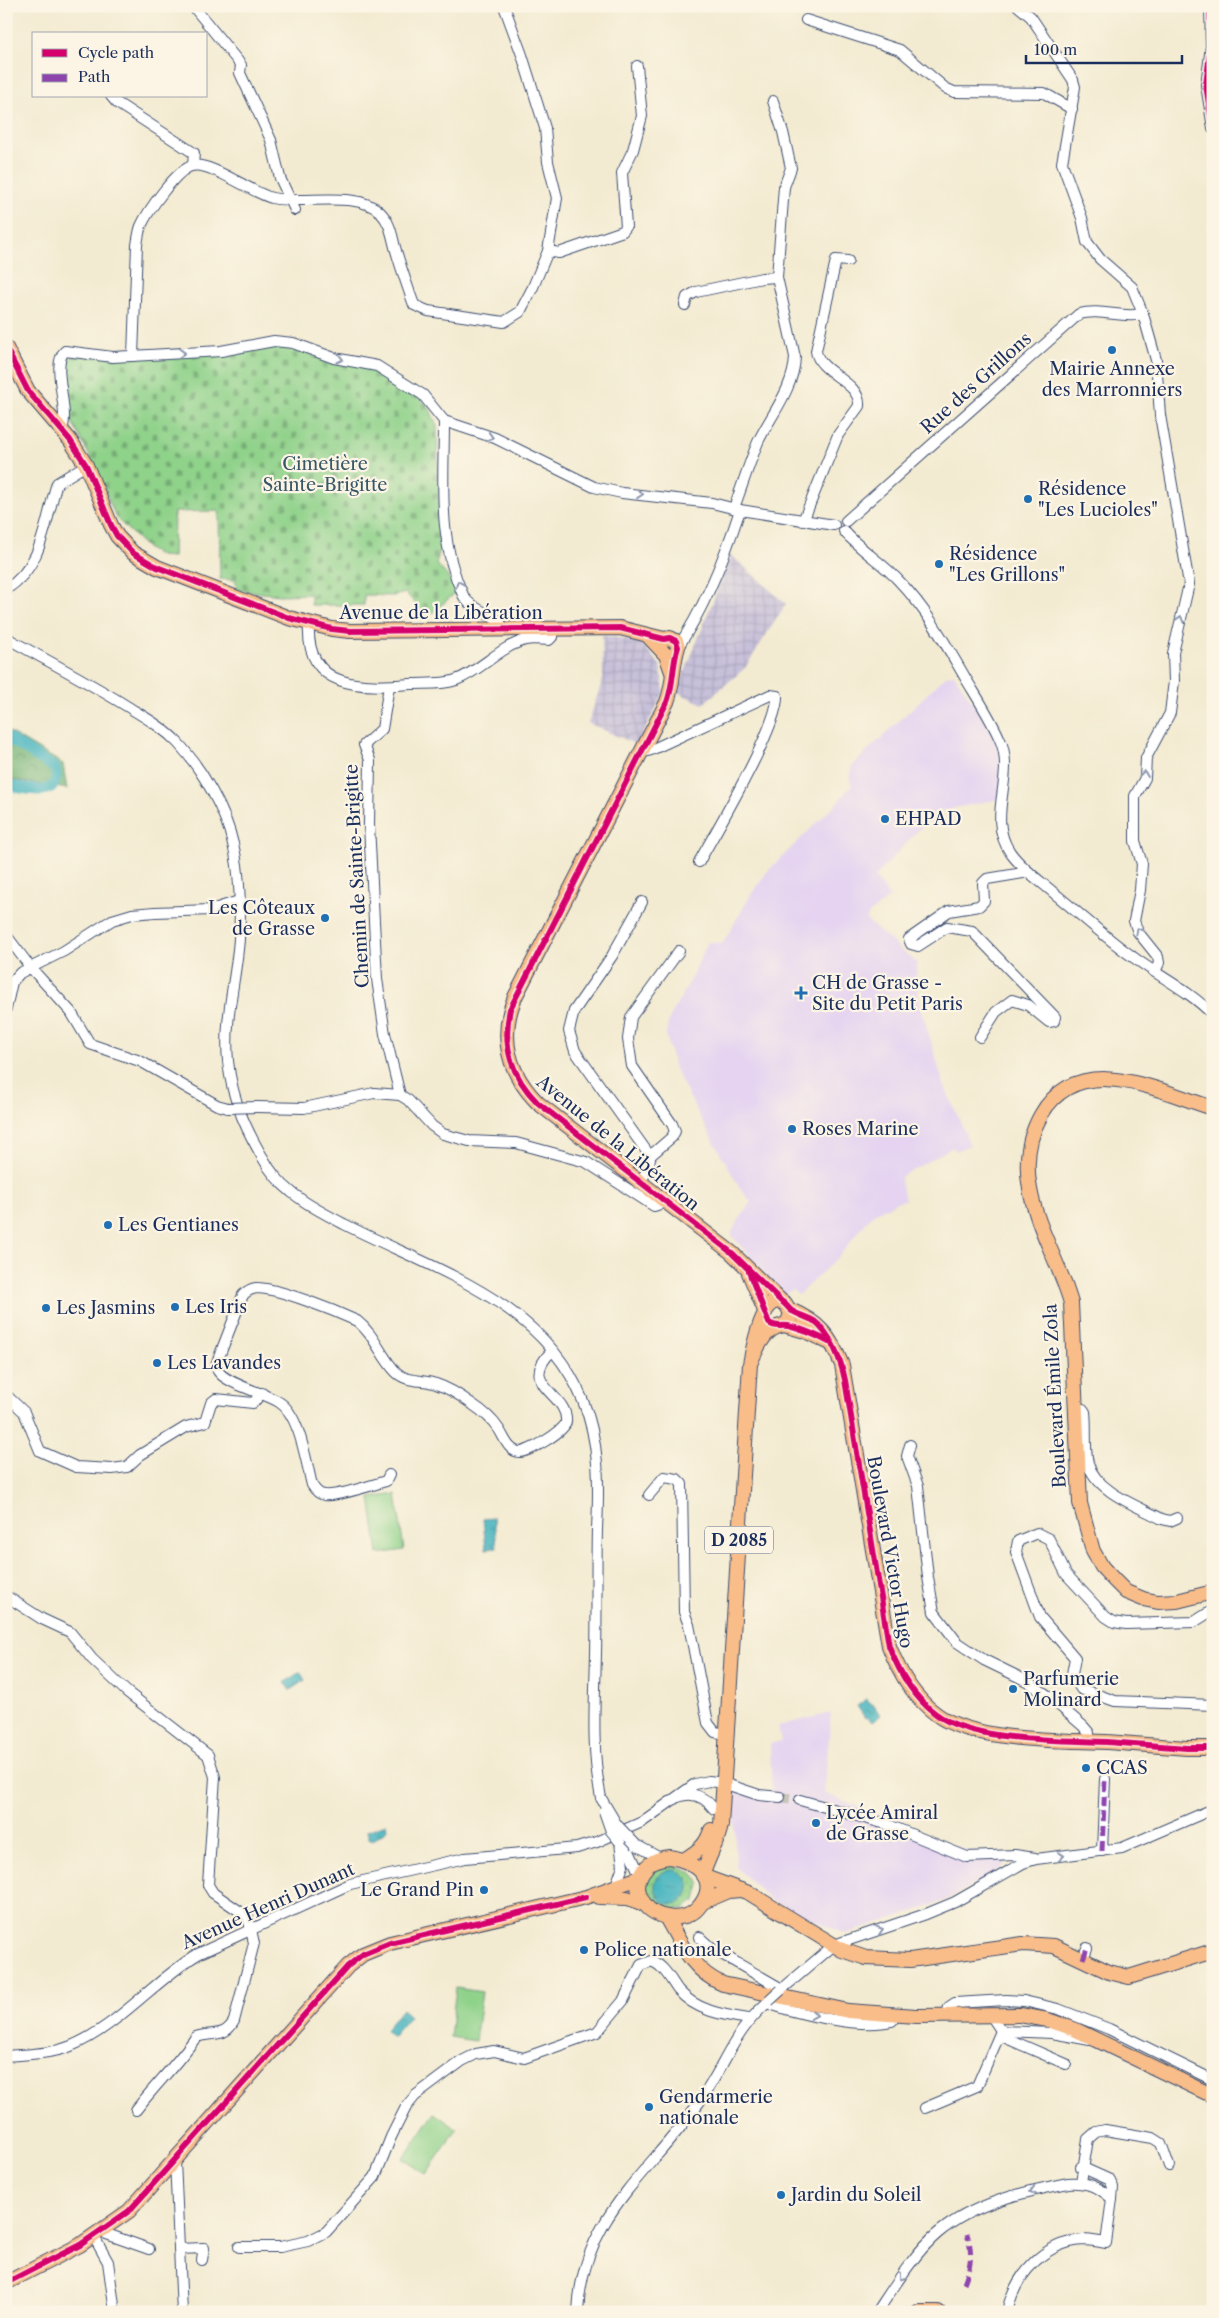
<svg xmlns="http://www.w3.org/2000/svg" width="1219" height="2318" viewBox="0 0 1219 2318" font-family="'Libre Caslon Text',serif">
<style>
.built{fill:#e5d3f1}
.industrial{fill:url(#industrial-grid)}
.grass{fill:url(#grass-dots);stroke:#558074}
.forest{fill:url(#forest-crowns);stroke:#47726a}
.cemetery{fill:url(#cemetery-stones);stroke:#558074}
.garden{fill:#8fd28a;stroke:#558074}
.water{fill:url(#water-ripples);stroke:#30728e}
.lines{fill:none;stroke-linecap:round;stroke-linejoin:round}
.canal{stroke:#45b4bf;stroke-width:11}
.minor-tunnel{stroke:#c8c5ba;stroke-width:10;stroke-dasharray:10 5;stroke-linecap:butt}
.minor-casing{stroke:#3b4b6f;stroke-width:12}
.major-casing{stroke:#3b4b6f;stroke-width:16}
.minor{stroke:#fff;stroke-width:10}
.major{stroke:#f8bd89;stroke-width:14}
.minor-bridge-casing{stroke:#3b4b6f;stroke-width:12;stroke-linecap:butt}
.minor-bridge{stroke:#fff;stroke-width:10}
.quiet{stroke:#8e44ad;stroke-width:5;stroke-dasharray:10 5;stroke-linecap:butt}
.cycleway-casing{stroke:#fcf5e5;stroke-width:9}
.cycleway{stroke:#d6006c;stroke-width:6}
.oneway{stroke:#8d97ae}
.poi-dot{fill:#1f6fb2;stroke:#fcf5e5;stroke-width:2}
.labels{text-anchor:middle;stroke-width:4.5;stroke-linejoin:round;paint-order:stroke}
.shield{fill:#fcf5e5;stroke:#5e6a86;stroke-width:1}
.shield-label{font-size:16px;font-weight:bold;fill:#1b2f5e}
.poi-label{font-size:18px;fill:#1b2f5e;stroke:#fcf5e5;text-anchor:start}
.street-label{font-size:18px;fill:#1b2f5e;stroke:#fcf5e5}
.park-label{font-size:18px;fill:#385869;stroke:#fcf5e5}
</style>
<defs>
<pattern id="industrial-grid" width="8" height="8" patternUnits="userSpaceOnUse" patternTransform="scale(1.25)"><rect width="8" height="8" fill="#c7c0d9"/><path d="M0 4h8M4 0v8" fill="none" stroke="#aaa5bd"/></pattern>
<pattern id="grass-dots" width="8" height="8" patternUnits="userSpaceOnUse" patternTransform="scale(1.25)"><rect width="8" height="8" fill="#8fd28a"/><path d="M2 2h.1M6 6h.1" fill="none" stroke="#74ab74" stroke-width="1.8" stroke-linecap="round"/></pattern>
<pattern id="forest-crowns" width="20" height="18" patternUnits="userSpaceOnUse" patternTransform="scale(1.25)"><rect width="20" height="18" fill="#73b476"/><path d="M2 6a3 3 0 1 1 6 0M12 15a3 3 0 1 1 6 0" fill="none" stroke="#5e9364"/></pattern>
<pattern id="cemetery-stones" width="16" height="16" patternUnits="userSpaceOnUse" patternTransform="scale(1.25)"><rect width="16" height="16" fill="#8fd28a"/><path d="M2 7V4a2 2 0 0 1 4 0v3zM10 15v-3a2 2 0 0 1 4 0v3z" fill="#74ab74"/></pattern>
<pattern id="water-ripples" width="26" height="14" patternUnits="userSpaceOnUse" patternTransform="scale(1.25)"><rect width="26" height="14" fill="#45b4bf"/><path d="M2 4q2-2 4 0t4 0M15 11q2-2 4 0t4 0" fill="none" stroke="#39939e"/></pattern>
</defs>
<rect width="100%" height="100%" fill="#fcf5e5"/>
<filter id="ink" filterUnits="userSpaceOnUse"><feTurbulence type="fractalNoise" baseFrequency=".02" numOctaves="2"/><feDisplacementMap in="SourceGraphic" scale="10" xChannelSelector="R" yChannelSelector="G"/><feConvolveMatrix kernelMatrix="1 2 1 2 8 2 1 2 1" color-interpolation-filters="sRGB"/></filter>
<filter id="wash" filterUnits="userSpaceOnUse"><feTurbulence type="fractalNoise" baseFrequency=".0096" numOctaves="4" result="noise"/><feDisplacementMap in="SourceGraphic" scale="20" xChannelSelector="R" yChannelSelector="G"/><feGaussianBlur stdDeviation="1.12" result="paint"/><feColorMatrix in="noise" values="0 0 0 0 0 0 0 0 0 0 0 0 0 0 0 0 0 1.4 0 .05"/><feComposite in="paint" operator="in"/></filter>
<g filter="url(#wash)">
<rect width="100%" height="100%" fill="#f3ebd1"/>
<g class="built">
<path d="M954 674 990 729 1002 758 999 799 935 812 875 877 890 897 869 914 866 920 917 963 916 983 923 1015 943 1082 970 1145 956 1151 953 1147 900 1177 905 1200 896 1202 872 1215 839 1256 798 1295 793 1290 783 1294 732 1236V1231L751 1202 740 1188 701 1119 675 1069 666 1035 669 1019 690 981 708 942 723 943 750 896 767 872 836 804 852 785 849 778 852 766 946 676Z"/>
<path d="M831 1713 824 1793 970 1852 1008 1861 996 1872 944 1901 845 1934 772 1901 736 1867 733 1784 772 1793 770 1744 781 1741 778 1726Z"/>
</g>
<g class="industrial">
<path d="M731 555 786 604 745 668 703 704 677 692Z"/>
<path d="M602 635 640 642 660 665 664 692 637 745 588 723 603 679Z"/>
</g>
<path class="grass" d="M668 1865C683 1867 694 1870 700 1885L696 1900 683 1909C640 1911 633 1870 668 1865Z"/>
<path class="forest" d="M6 730 63 764 67 789 6 779Z"/>
<path class="cemetery" d="M272 345 286 346 376 369 412 390 429 407 437 426 440 551 436 563 459 590 427 617 406 593 393 596 364 595V605H311V594L280 595 237 590 235 580 220 579 219 511 174 512 173 557 160 556 148 549 116 518 96 468 71 420 65 392 63 364 69 356Z"/>
<g class="garden">
<path d="M396 1494 404 1550 378 1554 370 1498Z"/>
<path d="M456 1988 482 1992 475 2041 450 2037Z"/>
<path d="M434 2113 457 2129 426 2174 403 2159Z"/>
</g>
<g class="water">
<path d="M494 1518 497 1548 486 1549 483 1519Z"/>
<path d="M300 1672 305 1680 290 1690 285 1682Z"/>
<path d="M867 1699 881 1715 872 1722 868 1717 865 1718 857 1706Z"/>
<path d="M386 1824 387 1829 384 1833 372 1840 369 1838 367 1831Z"/>
<circle cx="672" cy="1887" r="17"/>
<path d="M402 2009 410 2016 392 2037 385 2030Z"/>
</g>
<g class="lines">
<path class="canal" d="M6 737 55 768C63 801 25 788 6 785"/>
</g>
</g>
<g filter="url(#ink)">
<g class="lines">
<path class="minor-tunnel" d="M780 1797 800 1800"/>
<defs>
<g id="minor">
<path d="M193 6 241 65 240 73 271 140 280 178 295 210"/>
<path d="M1018 6 1031 17 1073 80 1075 87 1062 163 1082 218 1087 242 1100 259 1132 287 1143 314 1156 360 1160 415 1189 584 1173 653 1174 681 1170 713 1146 758 1145 778 1135 796V841L1142 864 1140 890 1134 921 1138 932 1158 957 1159 963 1155 972"/>
<path d="M1210 6 1211 46 1206 85 1213 128"/>
<path d="M806 20 900 50 945 88 954 92 1044 93 1072 109"/>
<path d="M111 96 117 103 194 153 193 165"/>
<path d="M548 251 559 253 623 231 626 227 622 173 633 150 642 116 637 66"/>
<path d="M685 305 687 297 696 292 762 278 777 277"/>
<path d="M133 356 137 245C138 239 139 231 141 226 148 211 176 170 192 166 210 161 252 193 272 198 303 205 357 190 380 212 392 224 392 239 397 254 402 271 408 288 414 305L428 311 504 322 520 312 533 287 548 251 557 198 548 162 545 128 522 55 504 6"/>
<path d="M444 421 495 438 594 487 622 493 712 503 740 510 834 525"/>
<path d="M444 421C444 481 437 539 463 595 471 612 496 612 504 629"/>
<path d="M62 430C70 409 50 364 65 351L113 357 221 351 274 341 293 343 334 358 377 366 423 395 444 421"/>
<path d="M734 508C742 486 749 464 758 442 771 415 794 388 795 357L777 277 784 187 791 168 783 132 773 101"/>
<path d="M803 521 838 435 859 406C861 381 819 374 816 351L836 260 848 261"/>
<path d="M846 521 1079 314C1102 308 1121 319 1143 314"/>
<path d="M844 531C861 551 883 563 900 582 928 611 946 645 966 679 978 699 992 720 1001 742 1015 778 986 817 1010 852 1021 868 1039 880 1054 893 1080 914 1106 938 1133 957 1160 977 1190 991 1213 1015"/>
<path d="M6 589C43 567 45 521 57 483L86 465"/>
<path d="M309 624C305 690 362 688 410 684 425 683 442 685 456 680 481 671 500 646 526 640 532 638 542 640 549 640L552 637 553 628"/>
<path d="M6 636 12 641C50 662 88 682 125 705 144 717 163 727 178 743 202 769 226 811 233 844 240 872 241 910 239 939 236 980 224 1019 228 1061 232 1102 248 1134 269 1168 286 1194 317 1210 344 1224 431 1269 543 1300 583 1401 600 1442 599 1486 597 1529 596 1570 597 1612 596 1653 595 1702 591 1749 601 1798"/>
<path d="M678 647C705 607 725 556 740 510"/>
<path d="M389 686 382 729 364 745 370 760 369 825 377 979 385 1034 400 1095 408 1100 432 1126 443 1134 469 1141 516 1143 586 1162 654 1206 666 1202"/>
<path d="M641 753 651 750 770 695 777 696C779 725 716 831 699 862"/>
<path d="M6 935 31 968 71 1012 90 1044 140 1061 217 1105 228 1108"/>
<path d="M6 1009 12 982 20 973 64 951 112 920 132 914 155 912 211 910 239 901"/>
<path d="M980 1037 996 1012 1012 1000 1028 1005 1049 1022 1054 1021 1055 1017 972 931 947 927 918 946 911 944 909 939 949 911 979 906 984 901 983 883 987 879 1029 872"/>
<path d="M257 1107 304 1108 374 1093 400 1095"/>
<path d="M650 1156 672 1137 675 1131 672 1124 632 1066 628 1039 631 1017 679 951"/>
<path d="M640 1183 649 1167 650 1156 575 1051 569 1031 574 1011 612 956 642 902"/>
<path d="M6 1395 24 1412 40 1451 76 1467 112 1469 127 1467 140 1455 186 1427 205 1422 211 1403 216 1399 253 1403 262 1393"/>
<path d="M1077 1409H1083L1085 1412C1087 1428 1084 1447 1088 1463 1096 1492 1138 1506 1162 1519L1170 1521 1177 1518"/>
<path d="M910 1445 907 1456 918 1486 928 1577 934 1612 957 1642 984 1660 1027 1681 1047 1695 1083 1726 1089 1733V1742"/>
<path d="M389 1475 386 1481C372 1485 337 1497 324 1495 318 1494 315 1490 312 1485 306 1462 300 1415 279 1402 265 1393 226 1384 218 1371 215 1366 217 1362 219 1357L243 1295C247 1291 250 1289 256 1288 279 1288 335 1311 357 1321 375 1335 381 1357 396 1372 407 1383 423 1379 436 1384 449 1388 461 1396 472 1404 481 1410 492 1419 498 1428 504 1436 508 1451 519 1452 528 1453 565 1431 566 1422 569 1393 516 1386 552 1351"/>
<path d="M649 1495 664 1477 677 1479 682 1484 684 1612 689 1625 708 1723 715 1732 726 1734"/>
<path d="M6 1596 42 1619 70 1632 92 1659 127 1692 208 1755 215 1777 208 1885 213 1893 248 1917 254 1943 234 2021C224 2039 213 2031 196 2037 178 2063 156 2084 136 2110"/>
<path d="M1213 1610 1194 1622 1126 1624 1114 1622 1106 1617 1066 1574 1049 1539 1037 1533 1018 1541 1016 1552 1040 1617 1075 1658 1072 1674 1081 1689 1115 1701 1213 1705"/>
<path d="M678 1797C693 1791 705 1797 714 1809"/>
<path d="M800 1800 886 1824 967 1857 1015 1855 1035 1858"/>
<path d="M620 1842 630 1853 640 1875"/>
<path d="M636 1845 660 1858"/>
<path d="M1102 1851 1105 1779"/>
<path d="M615 1888 623 1866 620 1842"/>
<path d="M699 1937 711 1948 782 1989"/>
<path d="M1083 1959 1087 1948"/>
<path d="M781 1990 834 1945 926 1914 955 1902 1023 1863 1036 1859 1122 1848 1213 1809"/>
<path d="M767 2003C799 2014 859 2029 892 2021L896 2015"/>
<path d="M990 2014 1006 2038 1066 2064"/>
<path d="M947 2015 949 2007 955 2003 1006 2000 1024 2001 1058 2009 1109 2029 1213 2080"/>
<path d="M1001 2031 1052 2033 1090 2040"/>
<path d="M6 2056C27 2054 52 2054 71 2046 116 2028 155 1980 198 1954L350 1884 465 1858 577 1848 597 1842 642 1822 695 1784 709 1781 723 1783 759 1795 780 1797"/>
<path d="M925 2108 977 2086 1001 2031"/>
<path d="M175 2161 182 2312"/>
<path d="M1081 2167 1110 2180 1113 2187 1112 2199"/>
<path d="M1081 2182 1088 2139 1096 2132 1105 2130 1153 2138 1161 2143 1169 2166"/>
<path d="M101 2232 149 2249"/>
<path d="M94 2237 108 2262 115 2312"/>
<path d="M239 2247H280L308 2241 326 2232 375 2177 391 2137 406 2107 415 2096 462 2061 476 2054 494 2051 524 2058 597 2032 623 2001 641 1965 652 1961C665 1967 670 1979 678 1990 696 2011 723 2015 749 2019"/>
<path d="M179 2249 204 2248 202 2260"/>
<path d="M578 2312C582 2215 651 2173 700 2101 726 2064 733 2032 769 2001"/>
<path d="M877 2312C893 2288 916 2251 938 2233 974 2203 1023 2192 1068 2183 1086 2182 1099 2186 1112 2199L1106 2243C1099 2242 1091 2240 1083 2240 1043 2243 1015 2275 1007 2312"/>
</g>
<g id="major">
<path d="M6 348 28 391 70 440 86 465 111 525 117 536 133 553 157 567 289 618 332 629 350 631 620 628 664 639 670 638 676 641 678 647C672 665 674 684 667 702L515 997C499 1037 508 1073 538 1103L732 1253 781 1301"/>
<path d="M647 635 666 655 672 672"/>
<path d="M1213 1108C1158 1091 1079 1049 1041 1115 1028 1138 1025 1163 1030 1189 1037 1229 1060 1264 1071 1303L1080 1503 1093 1551 1102 1567 1114 1580 1126 1592 1143 1599 1158 1602 1177 1601 1213 1592"/>
<path d="M749 1273 765 1311"/>
<path d="M790 1310C819 1322 830 1336 842 1365L889 1646C899 1672 913 1697 936 1714 973 1742 1061 1740 1107 1742 1134 1744 1161 1746 1187 1748H1213"/>
<path d="M784 1325 805 1331 828 1342"/>
<path d="M669 1857C696 1860 722 1881 698 1908 685 1923 655 1920 644 1903 629 1882 645 1859 669 1857Z"/>
<path d="M684 1860C698 1851 706 1846 711 1830"/>
<path d="M703 1874C708 1857 718 1842 721 1825L750 1364C753 1348 761 1307 776 1301L785 1303 791 1313 788 1322C784 1326 782 1325 777 1327 763 1332 755 1352 750 1364"/>
<path d="M705 1877 749 1893 842 1950 866 1958 910 1960 1023 1944 1054 1946 1109 1972 1129 1977 1213 1951"/>
<path d="M599 1897 627 1898 644 1904"/>
<path d="M703 1902 729 1891 740 1890"/>
<path d="M666 1917C681 1944 693 1972 723 1984L848 2011 916 2016 1020 2015 1048 2020 1074 2029 1213 2096"/>
<path d="M6 2283 80 2245 129 2211 348 1966 363 1954 390 1943 586 1897 639 1878"/>
<path d="M918 2312H938"/>
</g>
</defs>
<use href="#minor" class="minor-casing"/>
<use href="#major" class="major-casing"/>
<use href="#minor" class="minor"/>
<use href="#major" class="major"/>
<defs>
<g id="minor-bridge">
<path d="M228 1108 257 1107"/>
<path d="M601 1798 617 1825 636 1845"/>
<path d="M604 1811 611 1831 620 1842"/>
<path d="M769 2001 781 1990"/>
</g>
</defs>
<use href="#minor-bridge" class="minor-bridge-casing"/>
<use href="#minor-bridge" class="minor-bridge"/>
<g class="quiet">
<path d="M1102 1851 1105 1779"/>
<path d="M1083 1959 1087 1948"/>
<path d="M964 2283C971 2265 973 2253 967 2234"/>
</g>
<defs>
<g id="cycleway">
<path d="M1210 6 1211 46 1206 85 1213 128"/>
<path d="M6 348 28 391 70 440 86 465 111 525 117 536 133 553 157 567 289 618 332 629 350 631 620 628 664 639 670 638 676 641 678 647C672 665 674 684 667 702L510 1009C502 1046 511 1076 538 1103L732 1253 781 1301C787 1304 788 1309 792 1311 799 1315 807 1317 814 1321 831 1334 841 1360 845 1380L889 1646C899 1672 913 1697 936 1714 973 1742 1061 1740 1107 1742 1134 1744 1161 1746 1187 1748H1213"/>
<path d="M749 1272 769 1323C776 1328 780 1325 788 1326 802 1329 816 1335 829 1342"/>
<path d="M6 2283 80 2245 129 2211 348 1966 363 1954 390 1943 586 1897"/>
</g>
</defs>
<use href="#cycleway" class="cycleway-casing"/>
<use href="#cycleway" class="cycleway"/>
</g>
<defs><path id="oneway-chevron" d="M-2-3.5L2.5 0L-2 3.5" fill="none" stroke-width="1.6" stroke-linecap="round" stroke-linejoin="round" transform="scale(1.25)"/></defs>
<g class="oneway">
<use href="#oneway-chevron" transform="translate(182 353) rotate(-3)"/>
<use href="#oneway-chevron" transform="translate(340 359) rotate(13)"/>
<use href="#oneway-chevron" transform="translate(490 437) rotate(16)"/>
<use href="#oneway-chevron" transform="translate(640 494) rotate(5)"/>
<use href="#oneway-chevron" transform="translate(459 584) rotate(-112)"/>
<use href="#oneway-chevron" transform="translate(1180 619) rotate(-73)"/>
<use href="#oneway-chevron" transform="translate(1144 774) rotate(-82)"/>
<use href="#oneway-chevron" transform="translate(1139 931) rotate(-118)"/>
<use href="#oneway-chevron" transform="translate(1061 1856) rotate(-6)"/>
<use href="#oneway-chevron" transform="translate(880 1930) rotate(-18)"/>
<use href="#oneway-chevron" transform="translate(814 2015) rotate(9)"/>
<use href="#oneway-chevron" transform="translate(1033 2191) rotate(165)"/>
<use href="#oneway-chevron" transform="translate(902 2277) rotate(126)"/>
</g>
</g>
<g class="poi-dot">
<circle cx="1112" cy="350" r="5"/>
<circle cx="1028" cy="499" r="5"/>
<circle cx="939" cy="564" r="5"/>
<circle cx="885" cy="819" r="5"/>
<circle cx="325" cy="918" r="5"/>
<path d="M798.5 985.5h5v5h5v5h-5v5h-5v-5h-5v-5h5z"/>
<circle cx="792" cy="1129" r="5"/>
<circle cx="108" cy="1225" r="5"/>
<circle cx="175" cy="1307" r="5"/>
<circle cx="46" cy="1308" r="5"/>
<circle cx="157" cy="1363" r="5"/>
<circle cx="1013" cy="1689" r="5"/>
<circle cx="1086" cy="1768" r="5"/>
<circle cx="816" cy="1823" r="5"/>
<circle cx="484" cy="1890" r="5"/>
<circle cx="584" cy="1950" r="5"/>
<circle cx="649" cy="2107" r="5"/>
<circle cx="781" cy="2195" r="5"/>
</g>
<g class="labels">
<rect class="shield" x="705" y="1526.5" width="68" height="27" rx="4"/>
<g class="shield-label">
<text x="739" y="1546">D 2085</text>
</g>
<g class="poi-label">
<text x="1112" y="375" text-anchor="middle">Mairie Annexe<tspan x="1112" dy="21">des Marronniers</tspan></text>
<text x="1038" y="495">Résidence<tspan x="1038" dy="21">"Les Lucioles"</tspan></text>
<text x="949" y="560">Résidence<tspan x="949" dy="21">"Les Grillons"</tspan></text>
<text x="895" y="825">EHPAD</text>
<text x="315" y="914" text-anchor="end">Les Côteaux<tspan x="315" dy="21">de Grasse</tspan></text>
<text x="812" y="989">CH de Grasse -<tspan x="812" dy="21">Site du Petit Paris</tspan></text>
<text x="802" y="1135">Roses Marine</text>
<text x="118" y="1231">Les Gentianes</text>
<text x="185" y="1313">Les Iris</text>
<text x="56" y="1314">Les Jasmins</text>
<text x="167" y="1369">Les Lavandes</text>
<text x="1023" y="1685">Parfumerie<tspan x="1023" dy="21">Molinard</tspan></text>
<text x="1096" y="1774">CCAS</text>
<text x="826" y="1819">Lycée Amiral<tspan x="826" dy="21">de Grasse</tspan></text>
<text x="474" y="1896" text-anchor="end">Le Grand Pin</text>
<text x="594" y="1956">Police nationale</text>
<text x="659" y="2103">Gendarmerie<tspan x="659" dy="21">nationale</tspan></text>
<text x="791" y="2201">Jardin du Soleil</text>
</g>
<g class="street-label">
<text transform="translate(976 383) rotate(-42)" y="6">Rue des Grillons</text>
<text x="441" y="619">Avenue de la Libération</text>
<text transform="translate(357 876) rotate(-93)" y="6">Chemin de Sainte-Brigitte</text>
<text transform="translate(618 1143) rotate(39)" y="6">Avenue de la Libération</text>
<text transform="translate(1055 1396) rotate(-93)" y="6">Boulevard Émile Zola</text>
<text transform="translate(890 1552) rotate(80)" y="6">Boulevard Victor Hugo</text>
<text transform="translate(268 1906) rotate(-24)" y="6">Avenue Henri Dunant</text>
</g>
<g class="park-label">
<text x="325" y="470">Cimetière<tspan x="325" dy="21">Sainte-Brigitte</tspan></text>
</g>
</g>
<rect width="1219" height="2318" fill="none" stroke="#fcf5e5" stroke-width="25"/>
<rect x="32" y="32" width="175" height="65" fill="#fcf5e5" stroke="#a2a6af"/>
<rect x="42" y="49" width="25" height="8" fill="#d6006c" stroke="#a2a6af"/>
<text x="78" y="58" font-size="15" fill="#1b2f5e">Cycle path</text>
<rect x="42" y="74" width="25" height="8" fill="#8e44ad" stroke="#a2a6af"/>
<text x="78" y="82" font-size="15" fill="#1b2f5e">Path</text>
<path d="M1026 55v8h156v-8" fill="none" stroke="#1b2f5e" stroke-width="2.5"/>
<text x="1034" y="55" font-size="15" fill="#1b2f5e" stroke="#fcf5e5" stroke-width="4" paint-order="stroke">100 m</text>
</svg>
